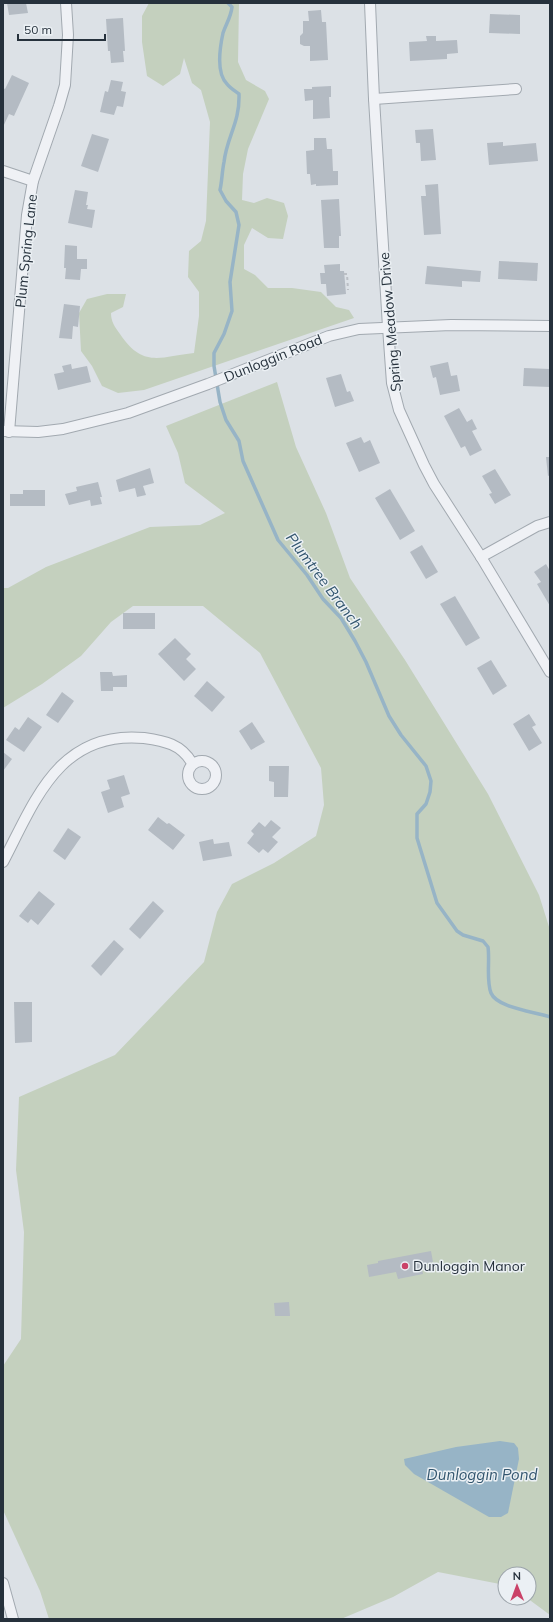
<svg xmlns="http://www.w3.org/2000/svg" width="553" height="1622" viewBox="0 0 553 1622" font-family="Mulish,sans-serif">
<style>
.green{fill:#c4d0be}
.water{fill:#97b4c6}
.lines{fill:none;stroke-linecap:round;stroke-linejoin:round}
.stream{stroke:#97b4c6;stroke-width:3.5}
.building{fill:#b4bbc3}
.minor-casing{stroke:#a2a9b0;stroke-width:12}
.path{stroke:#bbbfc5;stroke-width:2;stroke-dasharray:3 3;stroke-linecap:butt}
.minor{stroke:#eff1f5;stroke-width:10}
.poi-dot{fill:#ca4268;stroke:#ebf0f4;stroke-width:1.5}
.labels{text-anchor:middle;stroke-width:3;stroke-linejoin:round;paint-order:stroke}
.street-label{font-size:14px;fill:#26313c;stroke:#ebf0f4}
.poi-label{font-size:14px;fill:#26313c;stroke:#ebf0f4;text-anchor:start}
.water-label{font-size:15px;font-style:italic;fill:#32556e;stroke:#ebf0f4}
</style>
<rect width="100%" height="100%" fill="#dce1e6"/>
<g class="green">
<path d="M149 3H239L238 62 246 80 265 91 269 99 248 149 243 174 242 200 254 203 267 198 284 203 288 216 283 239 268 238 252 228 244 245V269L255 275 268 288H292L321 292 336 307 349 310 354 318 144 390 118 393 102 386 92 366 81 351 79 313 87 299 107 294H126L123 307 111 313C111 322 115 327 120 334 143 368 159 357 194 353L199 316V292L188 277 189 251 201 241 206 221 210 122 201 90 192 83 184 58 180 74 163 86 147 76 142 42V16Z"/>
<path d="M277 382 296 447 326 513 350 578 405 660 488 794 539 895 550 930V1615L527 1598H529V1574H505V1585L438 1572 393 1597 341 1619H49L40 1591 3 1510V1366L21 1339 24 1232 16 1170 19 1097 115 1055 204 962 217 912 232 884 274 863 316 836 324 805 321 768 260 653 203 606H133L111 622 81 656 42 684 3 708V588H8L46 567 150 527 200 525 225 513 185 483 178 453 166 426Z"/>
</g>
<path class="water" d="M500 1441 514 1443 518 1448 519 1459 508 1513 501 1517H489L414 1474 405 1465 404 1459 456 1447Z"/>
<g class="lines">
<path class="stream" d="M228 3 232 7C231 17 226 24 223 33 220 47 216 73 227 84 230 88 235 91 239 94 240 123 227 136 224 162 222 172 222 181 220 190L226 201 236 212 239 225 230 282 232 311 224 334 214 353V366L220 402 226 420 239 441 243 461 278 540 307 575 323 599 341 618 355 641 366 662 389 716 401 735 426 766 431 781 430 792 426 804 417 814V838L437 903 457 931 463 935 483 941 488 947C490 961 486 980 491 993 497 1008 536 1012 550 1017"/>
</g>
<g class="building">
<path d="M7 3H26L28 13 9 15Z"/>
<path d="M321 10 322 22H326L328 60 310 61V46H304L300 44V36L303 33V21H309L308 11Z"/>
<path d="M490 14 520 15V34L489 33Z"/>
<path d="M123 18 125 51H123L124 62 111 63 110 51H108L106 19Z"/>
<path d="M426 36H436V41L457 40 458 53 447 54V59L410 61 409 42 427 41Z"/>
<path d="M12 75 29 83 14 116 9 114 3 127V88L5 89Z"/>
<path d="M111 80 123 82 121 91 126 92 123 107 117 106 114 115 100 112 105 91 108 92Z"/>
<path d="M331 86V97H329L330 118 313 119V100L305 101 304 89H312V87Z"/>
<path d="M433 129 436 160 421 161 420 143H416L415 130Z"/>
<path d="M92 134 109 139 98 172 81 166Z"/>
<path d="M314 138H326L327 149H332L333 171H338V185L316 186V184L311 185 310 174H307L306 151 314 150Z"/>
<path d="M503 142V146L536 143 538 161 489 165 487 143Z"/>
<path d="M438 184 441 234 424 235 421 196H426L425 185Z"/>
<path d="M75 190 88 192 86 205H88L87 209 95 210 92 228 68 223Z"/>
<path d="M339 199 341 236H339V248H324L321 200Z"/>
<path d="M65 245 77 246V259H87V269H81L80 280 65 279 66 268H64Z"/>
<path d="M499 261 538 263 537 281 498 279Z"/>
<path d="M340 264V271H344L346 294 327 296 326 284H321L320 273H325L324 265Z"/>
<path d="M427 266 481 271 480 282 462 281V287L425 284Z"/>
<path d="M64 304 80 306 78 327 73 326 72 339 59 338Z"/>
<path d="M448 362 451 376 457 375 460 391 440 395 436 377 433 378 430 366Z"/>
<path d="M71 364 72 369 87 366 91 382 58 390 54 374 64 372 62 366Z"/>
<path d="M524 368 550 369V387L523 386Z"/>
<path d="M341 374 347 392 350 391 354 401 335 407 326 378Z"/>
<path d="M459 408 467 422 472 419 477 429 472 431 482 450 470 456 465 446 461 448 444 416Z"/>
<path d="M361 437 364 443 370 440 380 463 359 472 346 443Z"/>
<path d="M546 457H550V475L548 476Z"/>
<path d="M150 468 154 483 143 486 146 495 137 497 135 488 119 492 116 480Z"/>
<path d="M495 469 511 495 495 504 489 494 492 493 482 476Z"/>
<path d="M98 482 102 497H100L102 504 91 506 90 500 69 505 65 494 77 491 76 487Z"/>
<path d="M390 489 415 531 400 540 375 498Z"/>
<path d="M23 490H45V506H10V494H23Z"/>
<path d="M422 545 438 572 426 579 410 552Z"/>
<path d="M546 564 550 571V606L537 584 541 582 534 572Z"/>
<path d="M455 596 480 638 466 646 440 604Z"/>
<rect x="123" y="613" width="32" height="16"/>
<path d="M175 638 191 654 186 659 196 669 184 681 158 654Z"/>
<path d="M491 660 507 686 493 695 477 668Z"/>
<path d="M100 672H112L113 676 127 675V687H113V691H101Z"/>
<path d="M207 681 225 697 212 712 194 696Z"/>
<path d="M62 692 74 701 58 723 46 715Z"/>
<path d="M529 714 536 725 532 727 542 743 529 751 513 724Z"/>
<path d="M28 717 42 727 24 752 6 740 15 727 19 730Z"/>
<path d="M252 722 265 742 251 750 239 731Z"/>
<path d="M3 752 12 759 3 771Z"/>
<path d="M269 766H289L288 797H274V782L269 781Z"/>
<path d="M124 775 130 794 121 797 124 807 108 813 101 792 110 789 107 780Z"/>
<path d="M158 817 167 824 169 823 185 835 173 850 148 830Z"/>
<path d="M271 820 281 828 272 837 278 842 268 853 263 849 259 853 247 843 254 834 251 831 259 822 265 827Z"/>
<path d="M68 828 81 837 65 860 53 851Z"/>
<path d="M213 839 214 844 229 842 232 856 203 861 199 842Z"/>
<path d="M39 891 55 904 38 925 31 919 28 923 19 916Z"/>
<path d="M153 901 164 911 140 939 129 929Z"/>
<path d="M114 940 124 949 101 976 91 966Z"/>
<path d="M14 1002H32V1042L15 1043Z"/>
<path d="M431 1251 433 1262 421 1265 423 1274 398 1279 396 1272 369 1277 367 1265 378 1263V1261Z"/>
<path d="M289 1302 290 1316H275L274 1303Z"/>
</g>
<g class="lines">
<defs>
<g id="minor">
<path d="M370 3 374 99 388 327 392 383 399 410 424 465 434 484 481 557 550 672"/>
<path d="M374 99 516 89"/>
<path d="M3 171 33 181"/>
<path d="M3 431 38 432 63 429 128 413 208 384 329 336 359 329 451 325 550 326"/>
<path d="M9 432 27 215 33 181 59 106 65 85 68 35 66 3"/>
<path d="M481 557 537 526 550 522"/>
<circle cx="202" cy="775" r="14"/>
<path d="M3 862C35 801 59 730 144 738 165 741 181 744 192 763"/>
<path d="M3 1583 13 1619"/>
</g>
</defs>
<use href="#minor" class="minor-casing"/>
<path class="path" d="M344 274H347L348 290"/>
<use href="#minor" class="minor"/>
</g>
<circle class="poi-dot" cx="405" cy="1266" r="4"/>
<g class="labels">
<g class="street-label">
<text transform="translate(26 251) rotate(-84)" y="5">Plum Spring Lane</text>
<text transform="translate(390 322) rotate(-95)" y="5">Spring Meadow Drive</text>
<text transform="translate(273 358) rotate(-22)" y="5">Dunloggin Road</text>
</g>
<g class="poi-label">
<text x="413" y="1271">Dunloggin Manor</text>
</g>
<g class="water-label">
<text transform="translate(324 581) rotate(53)" y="5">Plumtree Branch</text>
<text x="482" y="1480">Dunloggin Pond</text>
</g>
</g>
<rect width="553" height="1622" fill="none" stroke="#26313c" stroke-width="8"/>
<g transform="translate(517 1586) rotate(359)"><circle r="19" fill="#ebf0f4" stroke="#9ca4aa"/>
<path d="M0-3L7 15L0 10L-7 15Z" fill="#ca4268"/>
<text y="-6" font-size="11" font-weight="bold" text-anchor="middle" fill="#26313c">N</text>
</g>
<path d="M18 34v6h87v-6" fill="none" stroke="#26313c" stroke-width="2"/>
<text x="24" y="34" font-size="12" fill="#26313c" stroke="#ebf0f4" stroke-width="3" paint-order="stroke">50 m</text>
</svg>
